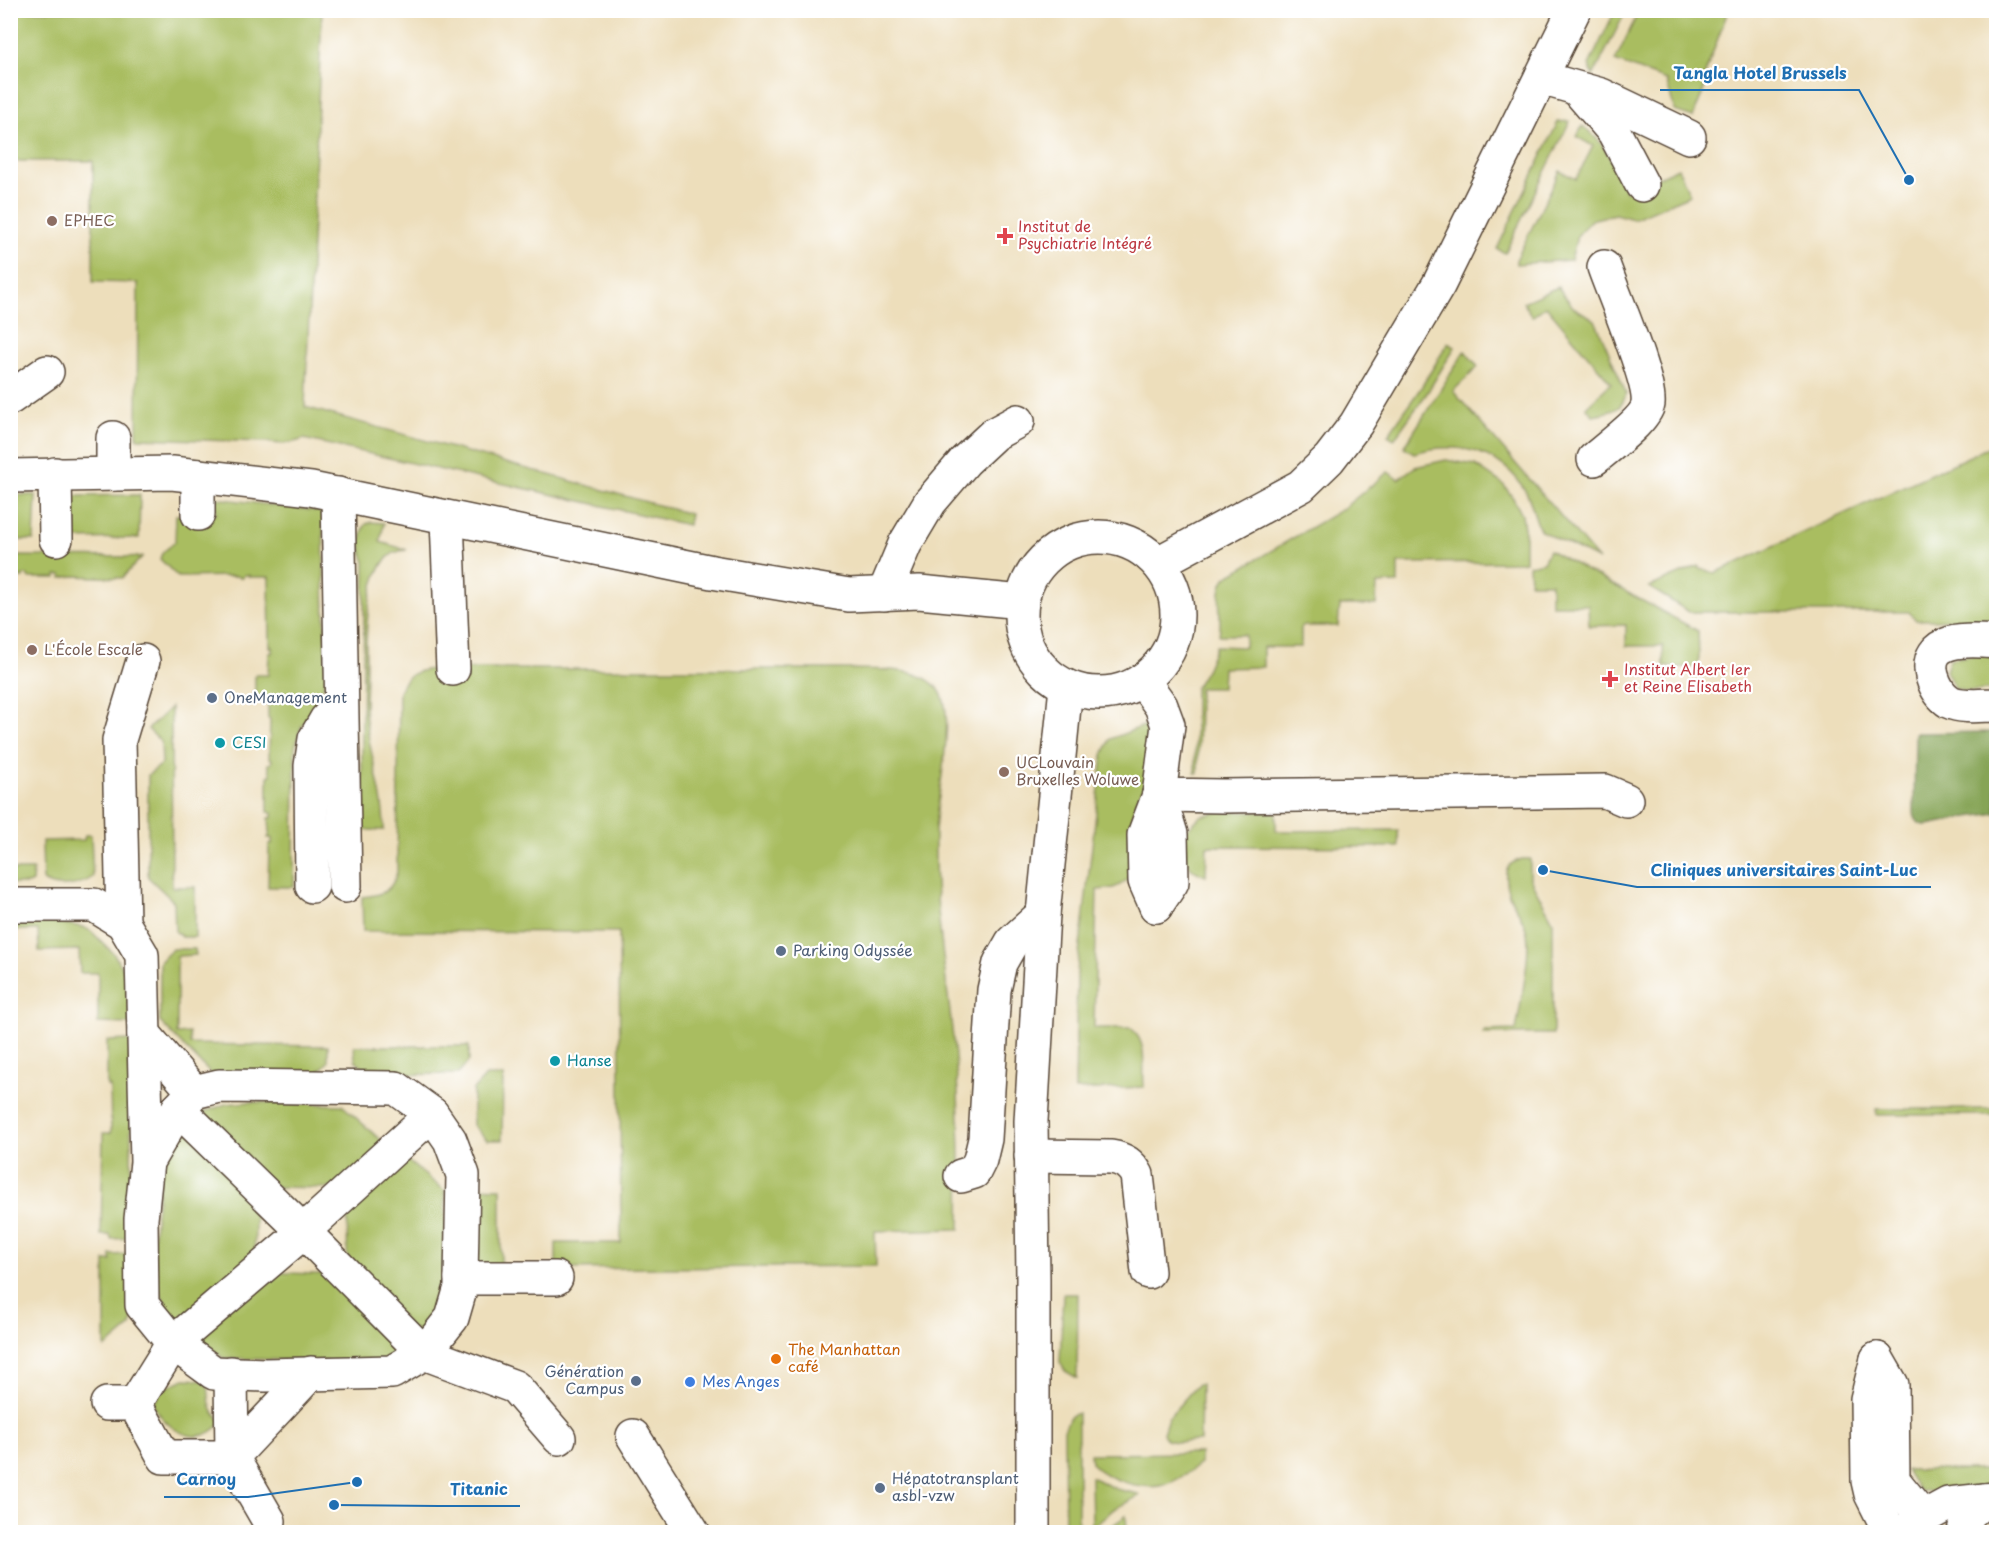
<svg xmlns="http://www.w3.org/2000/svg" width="2007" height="1543" viewBox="0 0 2007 1543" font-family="'Playpen Sans',sans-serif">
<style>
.green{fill:#a9bd61;stroke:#727440;stroke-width:1.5}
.forest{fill:#86a457;stroke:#60673a;stroke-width:1.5}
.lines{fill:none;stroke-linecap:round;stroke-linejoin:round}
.minor-casing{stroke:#564536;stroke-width:36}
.minor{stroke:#fff;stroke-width:33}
.education-dot{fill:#8d6e63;stroke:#fff;stroke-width:2}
.health-dot{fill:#e0444e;stroke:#fff;stroke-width:2}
.service-dot{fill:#5c6f8a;stroke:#fff;stroke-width:2}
.culture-dot{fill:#0f9aa8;stroke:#fff;stroke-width:2}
.food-dot{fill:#e8710a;stroke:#fff;stroke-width:2}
.shop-dot{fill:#3f7fe0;stroke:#fff;stroke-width:2}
.labels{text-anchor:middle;stroke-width:4.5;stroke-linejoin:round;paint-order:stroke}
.education-label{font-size:15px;fill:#785e54;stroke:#fff;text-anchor:start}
.health-label{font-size:15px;fill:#be3a42;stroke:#fff;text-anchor:start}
.service-label{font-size:15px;fill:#4e5e75;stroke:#fff;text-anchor:start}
.culture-label{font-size:15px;fill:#0d838f;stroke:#fff;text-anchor:start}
.food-label{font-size:15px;fill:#c56008;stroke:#fff;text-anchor:start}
.shop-label{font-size:15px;fill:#366cbe;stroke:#fff;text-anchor:start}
.leader{fill:none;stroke:#1f6fb2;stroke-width:2}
.callout-dot{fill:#1f6fb2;stroke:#fff;stroke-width:2}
.callout-label{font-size:16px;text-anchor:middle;font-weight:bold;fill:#1f6fb2;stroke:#fff;stroke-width:4.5;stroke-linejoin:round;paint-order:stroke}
</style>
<rect width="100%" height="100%" fill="#fff"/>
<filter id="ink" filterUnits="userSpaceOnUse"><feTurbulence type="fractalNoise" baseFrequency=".0167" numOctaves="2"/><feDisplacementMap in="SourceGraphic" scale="12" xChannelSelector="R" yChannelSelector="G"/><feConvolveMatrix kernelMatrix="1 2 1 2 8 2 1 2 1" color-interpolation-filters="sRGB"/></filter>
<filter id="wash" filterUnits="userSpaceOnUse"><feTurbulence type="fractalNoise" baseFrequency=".008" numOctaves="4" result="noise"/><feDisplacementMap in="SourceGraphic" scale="24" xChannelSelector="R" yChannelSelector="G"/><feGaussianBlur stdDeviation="1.35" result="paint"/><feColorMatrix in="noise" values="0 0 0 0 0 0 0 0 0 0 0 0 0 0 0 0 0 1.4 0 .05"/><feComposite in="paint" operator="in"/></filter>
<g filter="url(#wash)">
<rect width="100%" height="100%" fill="#eddebb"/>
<g class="green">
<path d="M10 11H322L305 407 690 514 688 525 304 439C290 444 280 445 266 442L137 438 138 283 93 282V161H11Z"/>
<path d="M1615 11H1626L1593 76 1589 65Z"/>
<path d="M1639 11H1728L1704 77 1708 79 1693 117 1675 111 1666 80 1615 61Z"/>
<path d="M1570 121 1505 253 1497 249 1558 122Z"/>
<path d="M1582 126C1608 144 1613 164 1626 192L1678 168 1690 195 1633 219 1615 214 1591 220 1577 236 1571 260 1516 264V260L1560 171 1576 179 1593 146 1577 137Z"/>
<path d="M1558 287 1573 307 1595 320 1626 393C1622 413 1609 411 1593 415L1586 407 1611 383 1546 306 1532 317 1523 302Z"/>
<path d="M1448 343 1455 347 1427 393 1394 439 1388 435 1422 386Z"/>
<path d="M1465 351 1478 367 1453 391 1599 560 1541 531C1534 519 1533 504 1526 492 1502 451 1458 440 1414 453L1404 447Z"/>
<path d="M1996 444V619L1916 620 1909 612H1689L1649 587 1698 566 1700 569 1715 573Z"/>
<path d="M1446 460 1475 465 1503 484 1513 498 1522 515 1525 536V562L1398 563V583L1377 584 1376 605H1340L1338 626H1301V647H1263V667L1223 668 1222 688H1199L1198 773H1195V688L1207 668 1216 646 1245 647V635H1219C1223 616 1214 592 1226 577L1341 510 1388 472 1398 479 1415 467Z"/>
<path d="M10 495H36L34 540H11Z"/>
<path d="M140 495 139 538 75 539 74 496Z"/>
<path d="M216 498 318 511 321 513 323 520 326 679 315 706 301 727 295 747 294 887H268L269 844H272V838H268L270 833 269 818H272V813L268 812V776L271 775 268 764H271L272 759 269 758 270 719 268 718V697L255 696V675H268L269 653H272V647H270L269 577H249V575H244L243 578 236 576 178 577 160 559 162 553 175 542 176 515 216 514Z"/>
<path d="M371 522 384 523 380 542 407 550C363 550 366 641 366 670 366 686 364 704 366 720 370 757 384 793 384 830H362V725L365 562C360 550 359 535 366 524Z"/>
<path d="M1549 550 1698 631 1699 657 1697 667H1664L1663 646H1626V625L1589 626 1588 605H1551V583H1530L1529 565 1543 562Z"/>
<path d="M11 556 142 557 122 578 73 576 62 578V575H56V578H28V575H23V578H11Z"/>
<path d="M1996 651V690L1965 691 1955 688 1946 671 1950 659Z"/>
<path d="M432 669H849C877 670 920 665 939 690 958 715 935 801 935 834 933 919 953 1008 958 1093 960 1138 961 1184 960 1229L875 1231 876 1266 556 1269V1243H621L619 932 363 931 362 897C382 895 392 892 397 872L399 692C405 675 415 671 432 669Z"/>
<path d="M171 707 172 887H195V937H182L175 931 174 902 148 877V775L162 764 161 742 148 729Z"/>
<path d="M1154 722 1146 783 1136 802 1132 819 1130 877C1119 888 1112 889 1097 890L1094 1028H1131C1149 1044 1142 1066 1144 1087L1075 1090 1077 971 1103 755 1110 739Z"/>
<path d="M1218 812H1276V831L1398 830 1399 847 1207 846 1206 876C1182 868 1186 856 1183 833L1201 816Z"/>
<path d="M85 835H91L93 877C80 886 57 890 43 881L42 841 84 840Z"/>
<path d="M1522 859H1530V879L1553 921V1034H1483L1484 1031 1516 1030C1520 1006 1531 955 1527 933 1523 911 1503 898 1506 873 1507 864 1514 862 1522 859Z"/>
<path d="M11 870H33L32 882 28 884H11Z"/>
<path d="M10 923H59L83 927 91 931 114 954 127 975 131 1024 98 1023V973H80L79 950 39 951 38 930H11Z"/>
<path d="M172 949H195L196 955 177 956V1034L189 1033 190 1044 328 1046V1062L315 1075H212L160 1022V962Z"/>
<path d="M130 1040 132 1238 111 1239 110 1235H101L103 1133H111L110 1086H107V1041Z"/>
<path d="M354 1046H469V1061L458 1074 372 1075 355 1060Z"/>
<path d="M486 1076H503L502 1140H487L473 1125V1090Z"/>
<path d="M249 1102 342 1105 386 1145 338 1188 267 1187 196 1115 226 1104Z"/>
<path d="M1876 1109H1996V1115H1877Z"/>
<path d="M183 1125 256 1193 254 1264 179 1326 167 1308 157 1284 151 1258 162 1162Z"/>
<path d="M399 1154 445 1191 446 1284 443 1301 420 1339 347 1265 348 1199Z"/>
<path d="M472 1187 501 1188V1268H470Z"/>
<path d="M132 1254V1322L131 1326 105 1348V1261H111V1255Z"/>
<path d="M265 1272 337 1275 400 1352 387 1363 223 1358 192 1332Z"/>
<path d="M1063 1294H1078L1077 1378 1065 1371 1060 1362Z"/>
<path d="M184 1379C220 1379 203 1389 212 1410 214 1414 219 1418 222 1422 198 1451 167 1430 153 1404L161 1390Z"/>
<path d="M1198 1384H1201L1200 1441 1175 1442 1166 1440 1163 1433 1168 1418Z"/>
<path d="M1078 1413V1532H1065L1064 1430 1070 1416Z"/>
<path d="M1200 1453V1464C1190 1471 1179 1480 1167 1484 1145 1492 1107 1480 1091 1463L1090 1454Z"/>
<path d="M1906 1470H1996V1491H1919Z"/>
<path d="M1091 1477 1116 1489 1138 1494 1139 1496 1114 1509 1092 1527Z"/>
<path d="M1126 1516 1127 1532H1103Z"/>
</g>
<path class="forest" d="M1996 732V813L1962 818 1928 825C1919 826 1915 820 1914 812L1915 733Z"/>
</g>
<g filter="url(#ink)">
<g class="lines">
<defs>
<g id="minor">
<path d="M1541 78 1601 95 1689 137"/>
<path d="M1577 89 1614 132 1642 185"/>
<path d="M10 398 47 372"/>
<path d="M1594 459C1607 448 1646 419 1648 404 1651 381 1613 293 1604 267"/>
<path d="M55 474 56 539"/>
<path d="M113 474V438"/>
<path d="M10 476 172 473 311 489 712 572 849 595 919 592 1022 602"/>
<path d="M198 476V514"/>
<path d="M338 494 345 886"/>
<path d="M447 519 453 669"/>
<circle cx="1099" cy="615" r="78"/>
<path d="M1158 563 1301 486 1329 459 1356 424 1439 284 1574 10"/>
<path d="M884 594 905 544 930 502 965 461 994 434 1018 421"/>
<path d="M1996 642C1972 640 1923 635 1932 676 1935 686 1940 696 1950 702 1963 708 1982 705 1996 705"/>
<path d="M1143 681 1161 706 1168 725 1159 795 1224 796 1605 791 1626 800"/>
<path d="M312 886 311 766 315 739 326 720 341 702"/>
<path d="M10 905H94L123 923 142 955 147 1162 141 1219 142 1305 173 1343 214 1373 265 1375 392 1372 424 1353 452 1318 461 1287V1278L463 1175 450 1140 432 1114 396 1088 219 1086 194 1092 178 1109 147 1162"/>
<path d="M1156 906 1172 882 1171 834 1159 795"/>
<path d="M1156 906 1145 881 1144 835 1159 795"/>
<path d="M123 923 119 740 143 661"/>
<path d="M144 1034 194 1092"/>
<path d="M178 1109 298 1226"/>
<path d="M1031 1156 1111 1157C1124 1159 1131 1164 1137 1175L1148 1272"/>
<path d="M961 1176 974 1172 980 1160 985 1139 994 990 1000 963 1012 942 1043 914"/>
<path d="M309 1226 432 1114"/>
<path d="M308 1236 424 1353 515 1387 559 1438"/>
<path d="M461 1278H556"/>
<path d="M1877 1359 1867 1399 1868 1481 1871 1494 1890 1532"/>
<path d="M1877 1359 1892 1385 1893 1480 1915 1507 1926 1514"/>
<path d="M231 1373 232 1457 269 1521"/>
<path d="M107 1404H135L173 1343 299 1236"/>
<path d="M135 1404 164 1457H232L311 1373"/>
<path d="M633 1436 693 1532"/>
<path d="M1911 1531 1915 1522 1948 1504 1985 1500"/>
<path d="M1033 1532V1279L1031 1121 1043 914 1066 687"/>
<path d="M1964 1532 1967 1515 1985 1500 1995 1499"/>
</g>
</defs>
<use href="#minor" class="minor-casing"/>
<use href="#minor" class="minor"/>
</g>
</g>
<g class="education-dot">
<circle cx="52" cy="221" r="6"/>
<circle cx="32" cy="650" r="6"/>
<circle cx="1004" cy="772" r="6"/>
</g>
<g class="health-dot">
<path d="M1002 227h6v6h6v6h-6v6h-6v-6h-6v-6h6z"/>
<path d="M1607 670h6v6h6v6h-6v6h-6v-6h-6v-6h6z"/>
</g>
<g class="service-dot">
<circle cx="212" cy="698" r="6"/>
<circle cx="781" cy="951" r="6"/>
<circle cx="636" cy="1381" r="6"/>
<circle cx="880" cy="1488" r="6"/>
</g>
<g class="culture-dot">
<circle cx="220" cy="743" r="6"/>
<circle cx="555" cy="1061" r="6"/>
</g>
<circle class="food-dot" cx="776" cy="1359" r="6"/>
<circle class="shop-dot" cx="690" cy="1382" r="6"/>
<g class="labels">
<g class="education-label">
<text x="64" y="226">EPHEC</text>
<text x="44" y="655">L'École Escale</text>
<text x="1016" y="768">UCLouvain<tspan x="1016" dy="17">Bruxelles Woluwe</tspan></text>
</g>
<g class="health-label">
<text x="1018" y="232">Institut de<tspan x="1018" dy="17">Psychiatrie Intégré</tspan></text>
<text x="1624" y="675">Institut Albert Ier<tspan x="1624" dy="17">et Reine Elisabeth</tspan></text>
</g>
<g class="service-label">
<text x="224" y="703">OneManagement</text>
<text x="793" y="956">Parking Odyssée</text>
<text x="624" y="1377" text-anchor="end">Génération<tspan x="624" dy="17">Campus</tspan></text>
<text x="892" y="1484">Hépatotransplant<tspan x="892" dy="17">asbl-vzw</tspan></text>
</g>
<g class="culture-label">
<text x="232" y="748">CESI</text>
<text x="567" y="1066">Hanse</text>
</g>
<g class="food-label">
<text x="788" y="1355">The Manhattan<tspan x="788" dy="17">café</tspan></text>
</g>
<g class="shop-label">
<text x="702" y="1387">Mes Anges</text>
</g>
</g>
<path class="leader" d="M1909 180L1859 90H1660M1543 870L1637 887H1931M357 1482L248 1497H164M334 1505L438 1506H520"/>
<g class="callout-dot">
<circle cx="1909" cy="180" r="6"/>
<circle cx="1543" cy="870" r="6"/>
<circle cx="357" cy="1482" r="6"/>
<circle cx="334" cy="1505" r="6"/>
</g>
<g class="callout-label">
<text x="1760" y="79">Tangla Hotel Brussels</text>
<text x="1784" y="876">Cliniques universitaires Saint-Luc</text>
<text x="206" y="1485">Carnoy</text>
<text x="479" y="1495">Titanic</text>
</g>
<rect width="2007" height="1543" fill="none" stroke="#fff" stroke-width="36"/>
</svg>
